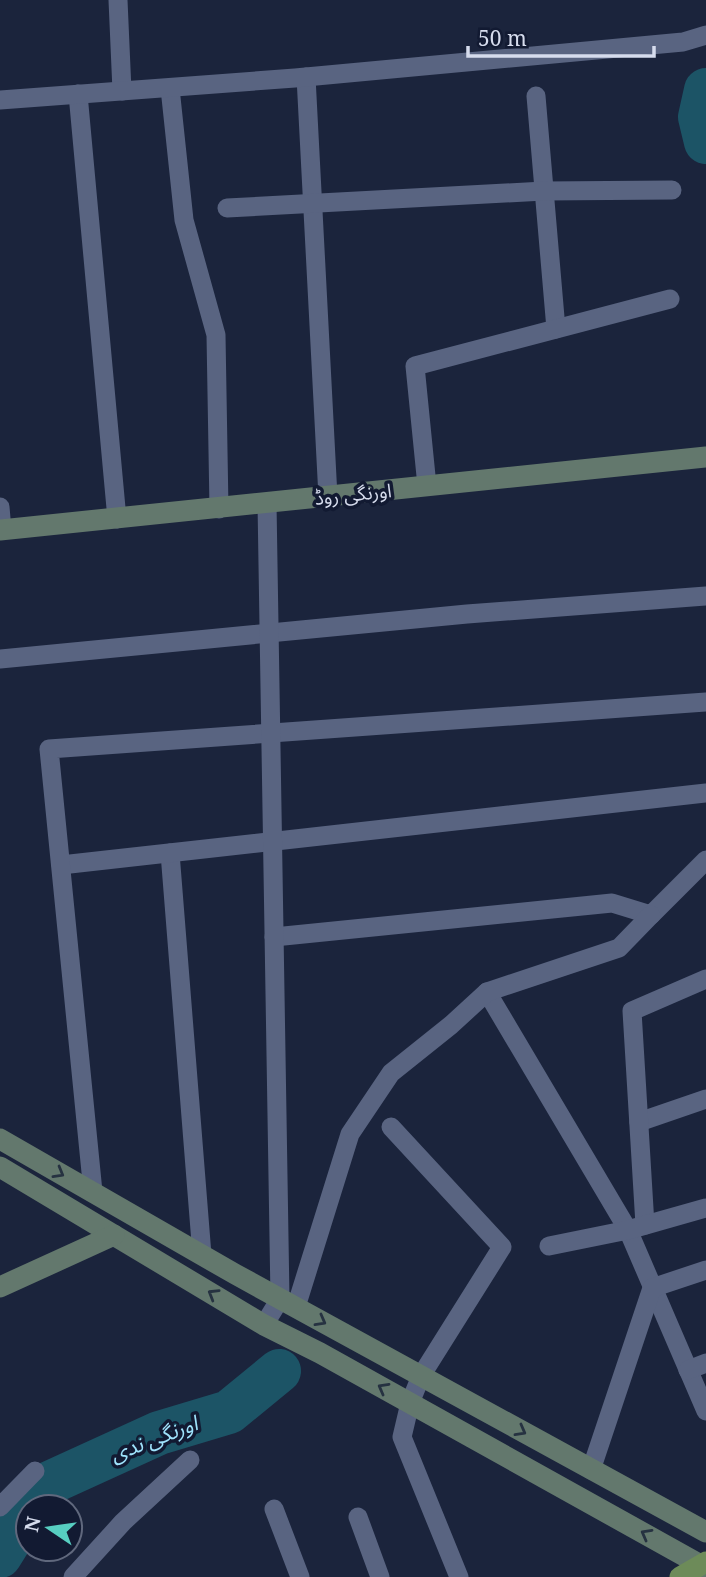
<svg xmlns="http://www.w3.org/2000/svg" width="706" height="1577" viewBox="0 0 706 1577" font-family="'Noto Serif','Noto Sans Arabic',serif">
<style>
.lines{fill:none;stroke-linecap:round;stroke-linejoin:round}
.river{stroke:#1c5466;stroke-width:44}
.street{stroke:#596481;stroke-width:19}
.secondary{stroke:#63786d;stroke-width:21}
.primary{stroke:#6d8b59;stroke-width:21}
.oneway{stroke:#263241}
.labels{text-anchor:middle;stroke-width:7;stroke-linejoin:round;paint-order:stroke}
.street-label{font-size:19px;fill:#d6dced;stroke:#121a32}
.water-label{font-size:21px;font-style:italic;fill:#9fe3fc;stroke:#121a32}
</style>
<rect width="100%" height="100%" fill="#1b243c"/>
<g class="lines">
<g class="river">
<path d="M706 90 700 117 706 142"/>
<path d="M31 1507 45 1485 159 1433 229 1412 279 1371"/>
<path d="M0 1556 28 1511"/>
</g>
<g class="street">
<path d="M118 0 122 91"/>
<path d="M306 77 328 497"/>
<path d="M170 88 184 220 216 335 219 509"/>
<path d="M78 94 117 519"/>
<path d="M536 96 556 329"/>
<path d="M0 100 295 78 683 42 706 35"/>
<path d="M227 208 544 191 672 190"/>
<path d="M427 486 415 366 670 299"/>
<path d="M0 507 2 530"/>
<path d="M0 659 467 614 706 596"/>
<path d="M170 853 202 1255"/>
<path d="M61 865 706 793"/>
<path d="M274 937 612 903 651 915 706 860"/>
<path d="M487 992 628 1230 706 1411"/>
<path d="M639 1122 706 1099"/>
<path d="M391 1127 502 1247 421 1376 410 1403 402 1437 459 1577"/>
<path d="M93 1192 49 749 706 702"/>
<path d="M645 1225 632 1011 706 979"/>
<path d="M549 1246 628 1230 706 1208"/>
<path d="M296 1307 350 1134 391 1073 451 1025 487 992 619 948 651 915"/>
<path d="M264 1325 280 1299 267 503"/>
<path d="M688 1370 706 1363"/>
<path d="M591 1470 652 1288 706 1270"/>
<path d="M0 1507 35 1471"/>
<path d="M274 1509 300 1577"/>
<path d="M358 1517 380 1577"/>
<path d="M73 1577 123 1522 190 1460"/>
</g>
<g class="secondary">
<path d="M0 530 706 457"/>
<path d="M0 1139 235 1274 706 1532"/>
<path d="M0 1167 264 1325 320 1353 706 1568"/>
<path d="M0 1287 114 1235"/>
</g>
<path class="primary" d="M680 1577 706 1562"/>
</g>
<defs><path id="oneway-chevron" d="M-2-3.5L2.5 0L-2 3.5" fill="none" stroke-width="1.6" stroke-linecap="round" stroke-linejoin="round" transform="scale(1.75)"/></defs>
<g class="oneway">
<use href="#oneway-chevron" transform="translate(59 1173) rotate(30)"/>
<use href="#oneway-chevron" transform="translate(213 1294) rotate(-149)"/>
<use href="#oneway-chevron" transform="translate(321 1321) rotate(29)"/>
<use href="#oneway-chevron" transform="translate(383 1388) rotate(-151)"/>
<use href="#oneway-chevron" transform="translate(521 1431) rotate(29)"/>
<use href="#oneway-chevron" transform="translate(646 1534) rotate(-151)"/>
</g>
<g class="labels">
<g class="street-label">
<text transform="translate(353 494) rotate(-6)" y="7">اورنگی روڈ</text>
</g>
<g class="water-label">
<text transform="translate(154 1439) rotate(-21)" y="7">اورنگی ندی</text>
</g>
</g>
<g transform="translate(49 1528) rotate(283)"><circle r="33" fill="#121a32" stroke="#60687d" stroke-width="2"/>
<path d="M0-5L12 26L0 18L-12 26Z" fill="#57cec1"/>
<text y="-10" font-size="19" font-weight="bold" text-anchor="middle" fill="#d6dced">N</text>
</g>
<path d="M468 46v10h186v-10" fill="none" stroke="#d6dced" stroke-width="3.5"/>
<text x="478" y="46" font-size="21" fill="#d6dced" stroke="#121a32" stroke-width="5" paint-order="stroke">50 m</text>
</svg>
